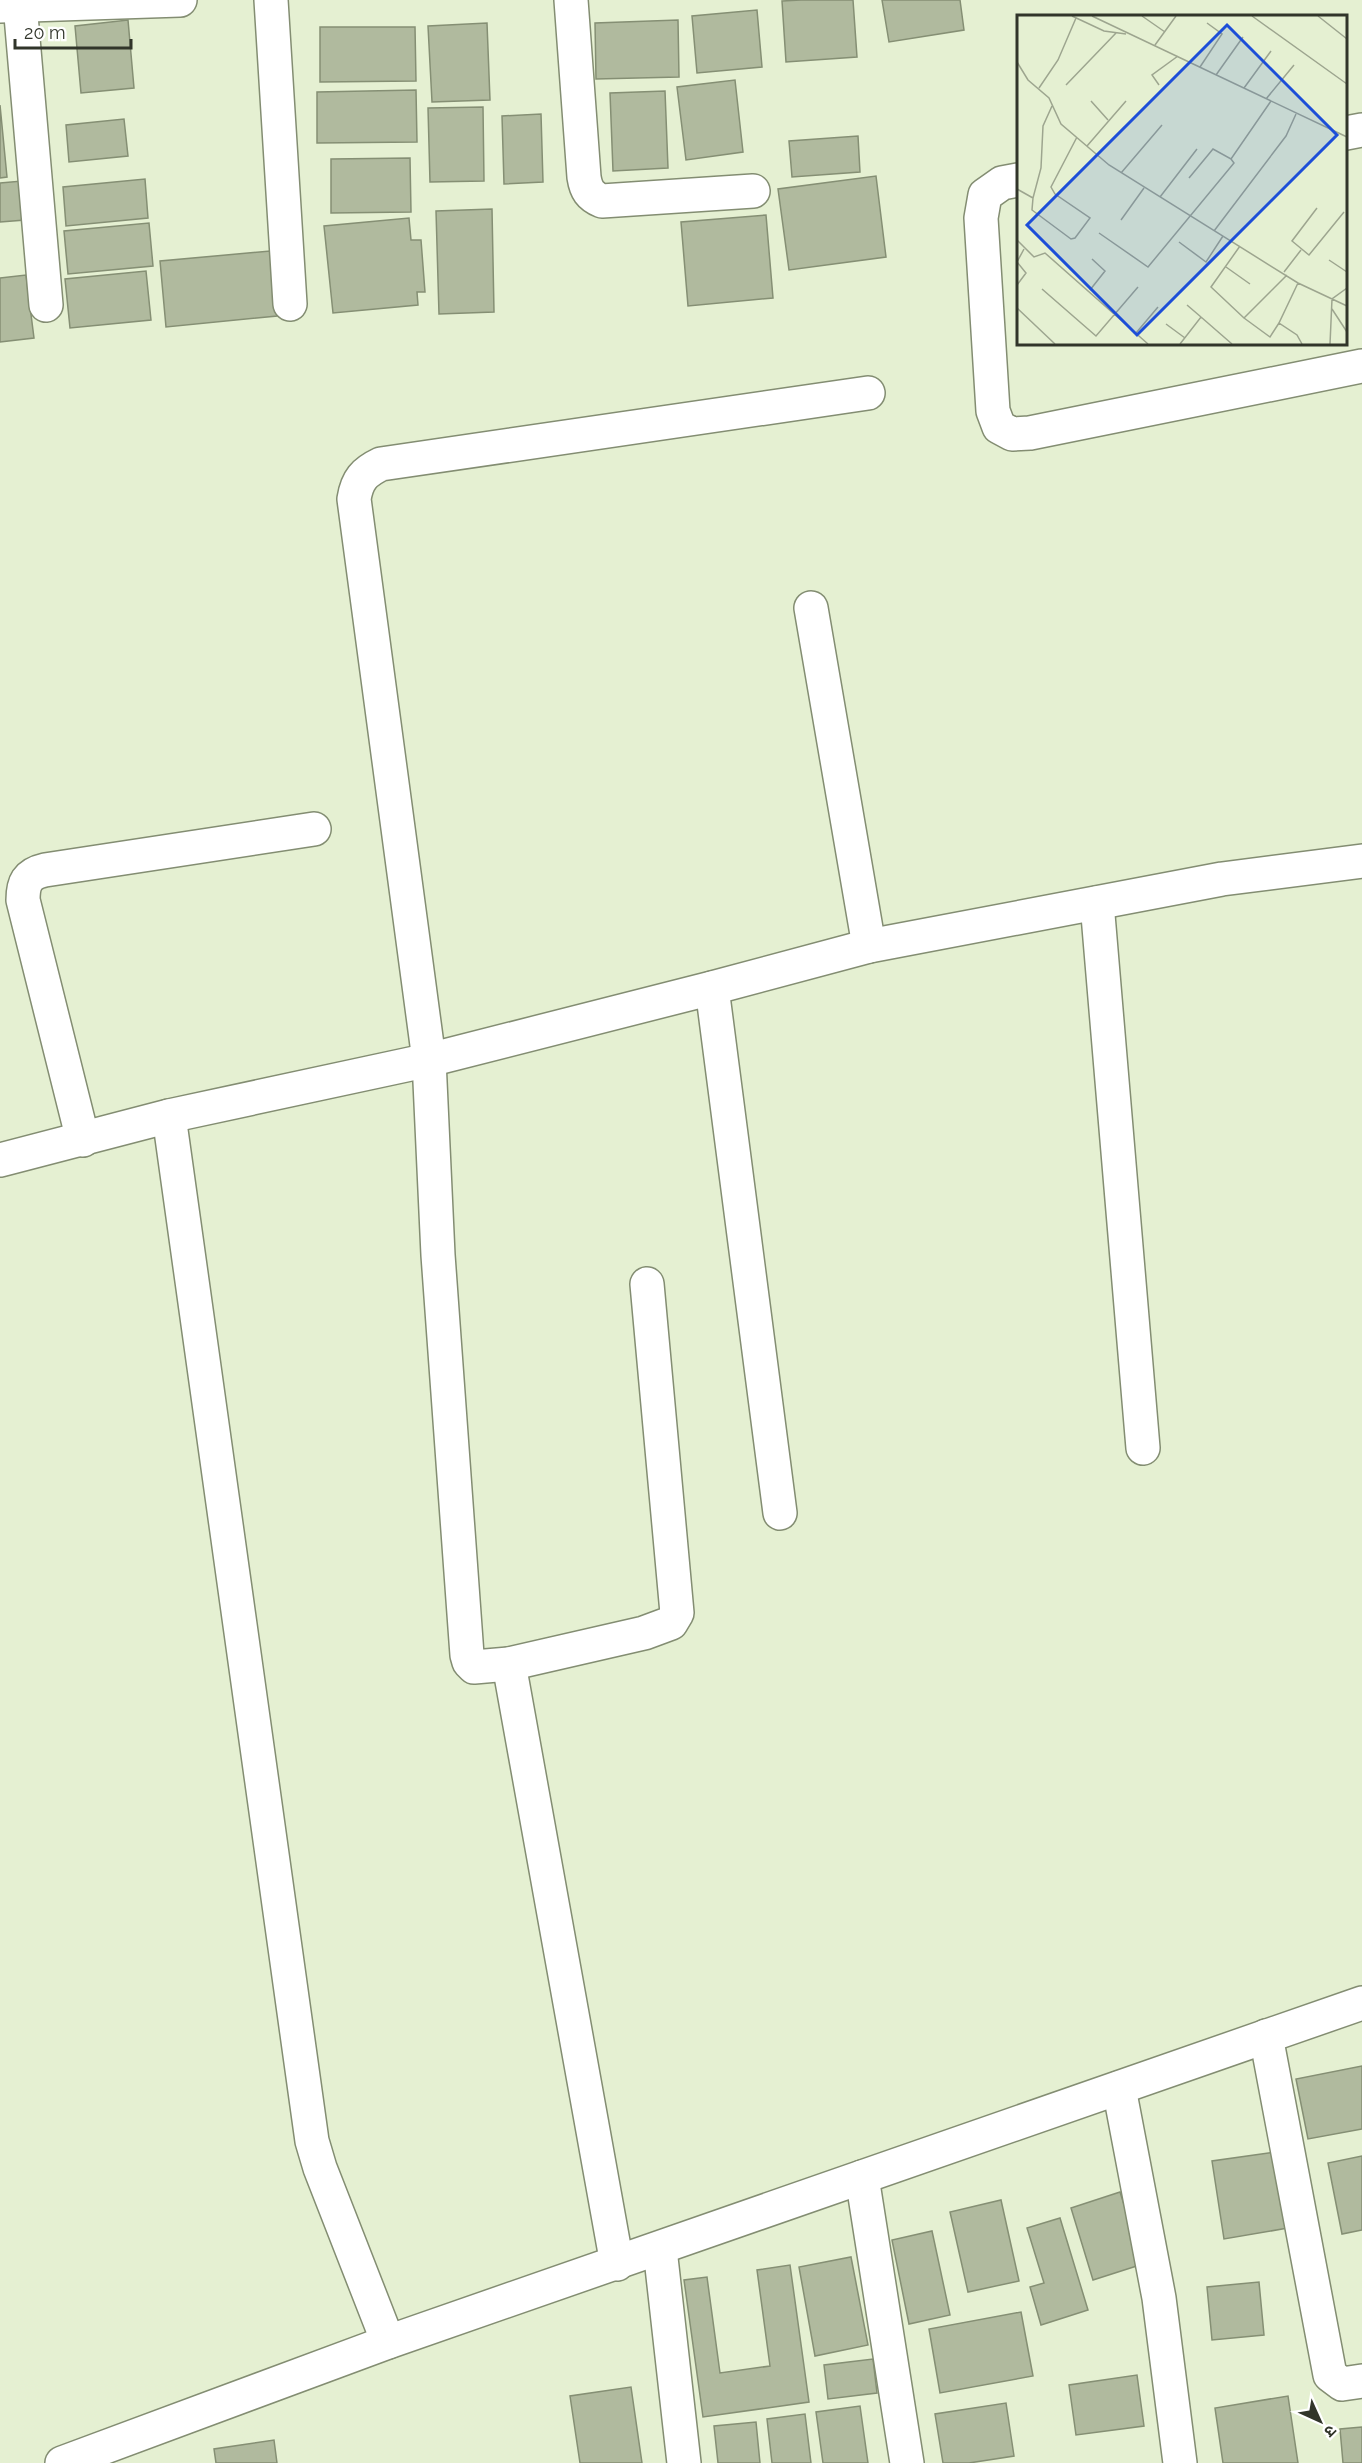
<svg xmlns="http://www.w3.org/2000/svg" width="1362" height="2463" viewBox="0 0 1362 2463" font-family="Raleway,'Noto Sans Devanagari',sans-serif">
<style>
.building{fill:#b0ba9e;stroke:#858f74;stroke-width:1.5}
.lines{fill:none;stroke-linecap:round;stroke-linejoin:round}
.minor-casing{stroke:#838d72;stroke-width:36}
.minor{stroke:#fff;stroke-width:33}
.inset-road{fill:none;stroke:#9da58f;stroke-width:1.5}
.view{fill:#1d4ed8;fill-opacity:0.15;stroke:#1d4ed8;stroke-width:3}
.inset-edge{fill:none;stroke:#31352a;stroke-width:3}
</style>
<rect width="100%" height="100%" fill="#e5f0d2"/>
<g class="building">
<path d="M801 0H853L857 57 786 62 782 1Z"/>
<path d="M882 0H960L964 30 889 42Z"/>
<path d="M757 10 762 67 697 73 692 16Z"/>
<path d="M128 20 134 88 81 93 75 26Z"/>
<path d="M678 20 679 77 596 79 595 23Z"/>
<path d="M487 23 490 100 432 102 428 26Z"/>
<path d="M320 27H415L416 81 320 82Z"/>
<path d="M735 80 743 152 686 160 677 87Z"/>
<path d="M416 90 417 142 317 143V92Z"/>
<path d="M665 91 668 168 613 171 610 93Z"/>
<path d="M0 105 7 177 0 178Z"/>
<path d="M483 107 484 181 430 182 428 108Z"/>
<path d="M541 114 543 182 504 184 502 116Z"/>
<path d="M124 119 128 156 69 162 66 125Z"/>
<path d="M858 136 860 172 792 177 789 141Z"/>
<path d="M410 158 411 212 331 213V159Z"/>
<path d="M876 176 886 257 789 270 778 189Z"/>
<path d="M145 179 148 218 66 226 63 187Z"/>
<path d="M22 181 25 220 0 222V183Z"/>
<path d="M492 209 494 312 439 314 436 211Z"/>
<path d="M766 215 773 298 688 306 681 222Z"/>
<path d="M409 218 411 240H421L425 292H417L418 305 333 313 324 226Z"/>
<path d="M149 223 153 266 68 274 64 231Z"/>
<path d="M270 251 277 316 166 327 160 261Z"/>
<path d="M146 271 151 320 70 328 65 279Z"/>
<path d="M26 275 34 338 0 342V278Z"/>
<path d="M1362 2066V2129L1308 2139 1296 2079Z"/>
<path d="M1283 2151 1294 2227 1224 2239 1212 2161Z"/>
<path d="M1362 2156V2230L1342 2234 1328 2163Z"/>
<path d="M1120 2192 1143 2264 1093 2280 1071 2208Z"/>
<path d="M1001 2200 1019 2281 968 2292 950 2212Z"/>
<path d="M1060 2218 1088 2310 1041 2325 1030 2287 1044 2283 1027 2228Z"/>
<path d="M932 2231 950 2315 909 2324 892 2240Z"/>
<path d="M851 2257 868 2345 815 2356 799 2267Z"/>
<path d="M790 2265 809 2402 703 2417 684 2280 707 2277 720 2373 770 2366 757 2270Z"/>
<path d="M1259 2282 1264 2335 1212 2340 1207 2287Z"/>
<path d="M1021 2312 1033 2376 940 2393 929 2329Z"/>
<path d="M873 2359 877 2393 828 2399 824 2365Z"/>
<path d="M1137 2375 1144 2426 1076 2435 1069 2385Z"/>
<path d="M631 2387 642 2463H580L570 2396Z"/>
<path d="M1288 2396 1298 2463H1223L1215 2408Z"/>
<path d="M1006 2403 1014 2456 969 2463H943L935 2414Z"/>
<path d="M860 2406 868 2463H823L816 2412Z"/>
<path d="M805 2414 811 2463H772L767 2419Z"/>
<path d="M756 2422 760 2463H718L714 2426Z"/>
<path d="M1362 2427V2463H1343L1340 2429Z"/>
<path d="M274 2440 277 2463H216L214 2449Z"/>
</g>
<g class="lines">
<defs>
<g id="minor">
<path d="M271 0 290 304"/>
<path d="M571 0 584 177C586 190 590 196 602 201L753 191"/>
<path d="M20 4 46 305"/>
<path d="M0 6 180 0"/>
<path d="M1346 133 1362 130"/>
<path d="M1018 180 1002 183 985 195 981 218 993 411 999 427 1012 434 1030 433 1362 366"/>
<path d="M811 608 869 946"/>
<path d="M1097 903 1143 1448"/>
<path d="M712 988 780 1513"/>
<path d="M169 1116 312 2141 320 2168 388 2342"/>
<path d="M83 1140 23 900C23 883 27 874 45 870L314 829"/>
<path d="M0 1160 169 1116 429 1060 712 988 869 946 1222 879 1362 861"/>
<path d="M509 1664 474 1667 469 1662 467 1655 438 1255 429 1060 354 499C357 480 364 472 381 464L868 393"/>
<path d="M1266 2036 1330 2375 1342 2384 1362 2381"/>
<path d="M1119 2088 1159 2298 1180 2463"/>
<path d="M862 2177 907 2463"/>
<path d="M660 2249 684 2463"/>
<path d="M617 2264 509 1664 644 1633 671 1623 677 1613 647 1284"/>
<path d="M62 2463 388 2342 1362 2003"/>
</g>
</defs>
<use href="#minor" class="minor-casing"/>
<use href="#minor" class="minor"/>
</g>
<g transform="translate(1017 15)">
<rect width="330" height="330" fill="#e5f0d2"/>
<path class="inset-road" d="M55 1 87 16 109 19M75 1 330 122M125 1 148 17M235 1 330 69M301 1 330 24M138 30 159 1M0 47 11 65 32 83 44 109 92 150 281 268 330 291M183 52 205 19 190 8M199 60 226 22M49 70 99 18M142 70 135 60 161 41M22 73 41 45 59 3M227 73 254 36M249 84 277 50M74 86 91 105M70 131 109 86M104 158 145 110M172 163 196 134 214 144 254 86M0 174 16 183 15 195 54 224 58 223 73 203 38 179 34 172 60 122M143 182 180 134M16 183 24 153 26 111 35 91M300 193 275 226 292 240 327 197M104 205 127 173M197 216 269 121 279 99M82 218 131 252 217 148 214 144M0 225 17 242 28 238 131 329M162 227 189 247 206 221M223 231 194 272 227 303 270 260M312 245 330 257M209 252 233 269M267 257 284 235M281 268 262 308 280 320 285 329M0 270 9 258 0 247 7 234M25 274 79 321 121 272M73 275 88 256 75 244M170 290 184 302M0 293 38 329M315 294 330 317M227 303 253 322 262 308M149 309 168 323M119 318 141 292M163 329 184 302 215 329M313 329 315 284 330 273"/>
<path class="view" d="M210 10 320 120 120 320 10 210Z"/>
<rect width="330" height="330" class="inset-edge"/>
</g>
<g transform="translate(1320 2421) rotate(135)" stroke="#ffffff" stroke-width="4.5" paint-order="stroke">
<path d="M0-4.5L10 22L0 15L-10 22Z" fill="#31352a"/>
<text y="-9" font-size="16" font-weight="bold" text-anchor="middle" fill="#31352a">उ</text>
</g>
<path d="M15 39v9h116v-9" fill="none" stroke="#31352a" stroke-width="3"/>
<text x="24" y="39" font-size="18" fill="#31352a" stroke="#ffffff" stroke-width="4.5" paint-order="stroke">20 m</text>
</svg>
